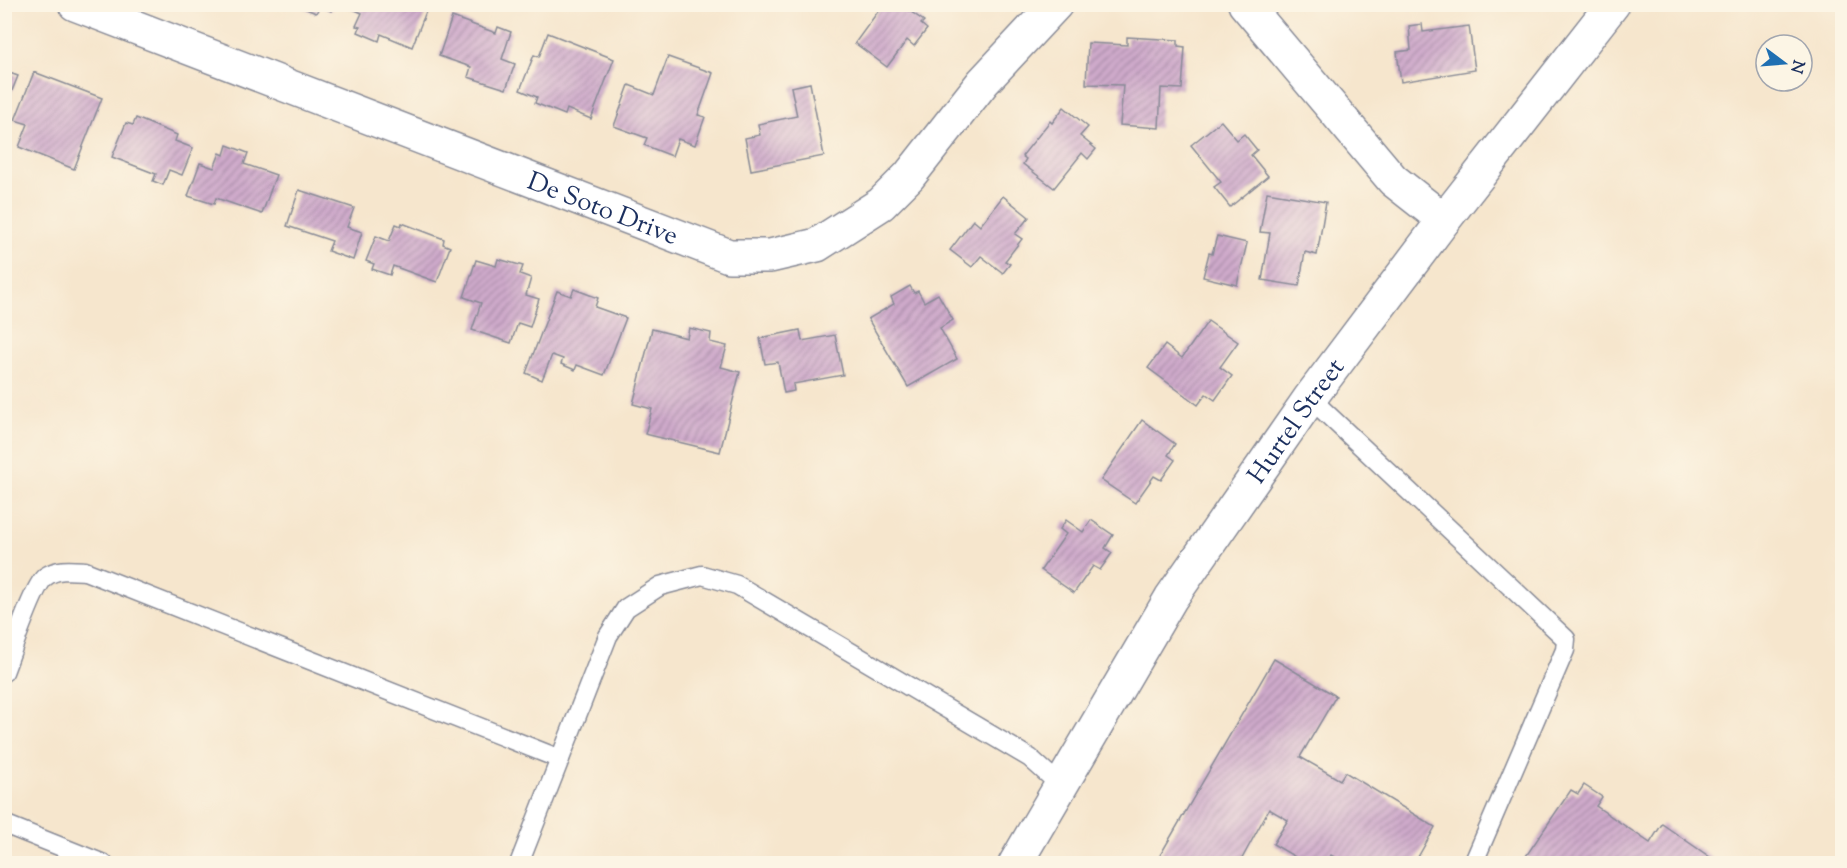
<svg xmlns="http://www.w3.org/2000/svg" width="1847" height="868" viewBox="0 0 1847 868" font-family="'Sorts Mill Goudy',serif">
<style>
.building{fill:url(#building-hatch)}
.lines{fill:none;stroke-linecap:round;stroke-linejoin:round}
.lane-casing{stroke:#888a96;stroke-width:21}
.street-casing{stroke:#888a96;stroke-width:36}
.secondary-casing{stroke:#888a96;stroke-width:36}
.lane{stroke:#fff;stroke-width:18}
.street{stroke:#fff;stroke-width:33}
.secondary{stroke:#fff;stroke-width:33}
.labels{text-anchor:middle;stroke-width:6;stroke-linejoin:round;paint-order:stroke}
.street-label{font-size:26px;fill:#1b2f5e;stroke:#fcf5e5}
</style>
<defs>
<pattern id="building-hatch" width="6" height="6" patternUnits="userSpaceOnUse" patternTransform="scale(1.5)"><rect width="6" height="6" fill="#cfaacb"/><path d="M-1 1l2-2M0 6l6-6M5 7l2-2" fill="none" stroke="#a78ba8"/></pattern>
</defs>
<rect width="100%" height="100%" fill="#fcf5e5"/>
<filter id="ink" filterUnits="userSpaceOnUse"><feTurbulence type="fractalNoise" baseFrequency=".0167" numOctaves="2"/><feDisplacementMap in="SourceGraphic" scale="12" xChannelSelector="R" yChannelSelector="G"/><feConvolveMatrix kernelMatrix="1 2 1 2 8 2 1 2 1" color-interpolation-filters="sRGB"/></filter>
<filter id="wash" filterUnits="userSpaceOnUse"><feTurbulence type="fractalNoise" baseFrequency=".008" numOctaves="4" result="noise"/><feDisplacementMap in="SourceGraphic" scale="24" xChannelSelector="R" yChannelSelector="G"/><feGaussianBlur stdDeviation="1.35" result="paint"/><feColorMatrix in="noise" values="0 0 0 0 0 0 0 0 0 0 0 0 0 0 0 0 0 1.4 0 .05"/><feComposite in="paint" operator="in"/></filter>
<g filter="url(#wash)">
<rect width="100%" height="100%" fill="#f6e6cd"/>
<g id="blocks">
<g class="building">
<path d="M294 4H334L331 11 320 6 316 13Z"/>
<path d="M350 4H416L427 9 412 47 381 34 379 41 358 32 360 27 356 26 362 13 348 7Z"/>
<path d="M881 4H915L910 11 924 21 921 24 927 29 914 46 907 40 887 67 855 43 882 6Z"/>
<path d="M452 17 496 33 498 27 511 32 502 59 515 64 506 89 468 77 471 67 439 56Z"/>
<path d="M1422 24 1423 32 1469 26 1475 70 1401 82 1397 52 1411 50 1409 26Z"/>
<path d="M548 33 614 59 591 119 567 109 565 115 535 103 537 97 520 90 534 55 539 57Z"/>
<path d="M1127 37 1178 40V46L1185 47 1182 89 1161 88 1159 128 1120 125 1123 85 1086 84 1088 43 1127 45Z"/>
<path d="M668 57 713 73 698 115 705 117 695 145 678 139 672 156 644 145 647 138 614 126 629 85 654 95Z"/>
<path d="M4 71 18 76 5 108H4Z"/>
<path d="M34 72 102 98 74 169 19 147 28 124 15 120Z"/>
<path d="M810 83 824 156 751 170 745 138 760 135 758 124 797 116 791 87Z"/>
<path d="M1064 107 1088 127 1080 136 1096 149 1088 159 1082 153 1054 188 1023 164 1026 159 1022 156 1050 121 1052 123Z"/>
<path d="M136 118 177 135 175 141 193 148 182 175 169 170 163 185 153 181 156 174 112 157 126 123 133 125Z"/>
<path d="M1221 121 1237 140 1244 134 1257 150 1251 155 1268 176 1230 207 1214 187 1221 182 1191 145Z"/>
<path d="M227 145 248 153 244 164 276 175 262 214 216 198 214 204 188 196 200 163 214 168 220 153 224 155Z"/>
<path d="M299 190 354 208 347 227 362 232 353 260 328 251 332 241 287 226Z"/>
<path d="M1267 192 1326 202 1317 255 1305 252 1299 286 1262 280 1270 233 1260 232Z"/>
<path d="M1003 196 1029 217 1015 234 1022 239 1005 261 1010 264 1003 273 981 256 972 267 950 250 973 220 980 226Z"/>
<path d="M402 223 444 239 443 244 450 247 437 282 393 266 390 275 372 269 374 264 366 261 376 236 389 241 396 224 401 226Z"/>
<path d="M1217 236 1247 243 1237 285 1203 277 1209 253 1212 254Z"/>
<path d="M498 259 523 266 520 274 531 278 526 295 539 299 530 327 518 323 511 343 472 330 481 303 464 297 476 260 496 266Z"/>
<path d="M910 286 914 293 918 291 924 302 938 294 953 320 940 328 957 359 908 387 868 319 894 304 891 297Z"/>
<path d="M574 289 598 298 595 307 626 318 604 375 577 365 575 370 561 364 563 359 552 355 542 380 526 373 557 291 571 296Z"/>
<path d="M1208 321 1238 342 1220 367 1232 376 1215 400 1206 394 1198 405 1148 368 1165 345 1182 358Z"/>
<path d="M689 328 711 333 710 342 727 346 721 367 740 372 720 452 645 434 652 409 633 404 652 329 687 338Z"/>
<path d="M800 330 802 341 835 335 843 375 793 384 794 391 784 393 778 362 765 364 760 338Z"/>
<path d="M1142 420 1175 444 1168 455 1175 460 1161 480 1154 476 1135 503 1101 480Z"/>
<path d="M1066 520 1083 532 1091 520 1113 535 1105 548 1112 553 1100 570 1093 566 1074 593 1041 570 1066 534 1060 529Z"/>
<path d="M1274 659 1336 696 1300 757 1340 780 1345 772 1435 827 1414 864H1345L1331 855 1326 864H1307L1273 844 1288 820 1269 809 1239 864H1155Z"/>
<path d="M1584 785 1602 797 1596 806 1650 843 1662 824 1720 864H1537L1526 856 1571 790 1578 794Z"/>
</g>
</g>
</g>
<g filter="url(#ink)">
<use href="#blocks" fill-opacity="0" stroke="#888a96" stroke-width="1.5"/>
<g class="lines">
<defs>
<g id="lane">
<path d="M1310 398 1566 639 1565 650 1473 864"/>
<path d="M4 672C11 654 33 587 45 577 57 568 72 570 85 571L560 759"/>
<path d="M4 824 104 864"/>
<path d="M519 864 608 636 626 608 660 586 702 575 737 585 1030 758 1060 785"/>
</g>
<g id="street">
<path id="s1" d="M75 4 729 256H770L817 245 881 204 909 176 983 82 1056 4"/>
<path d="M1245 4 1393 180 1444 220"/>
</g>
<g id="secondary">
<path id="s2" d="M1015 864 1171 598 1310 398 1444 220 1613 4"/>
</g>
</defs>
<use href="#lane" class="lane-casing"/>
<use href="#street" class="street-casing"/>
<use href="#secondary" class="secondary-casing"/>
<use href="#lane" class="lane"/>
<use href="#street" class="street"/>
<use href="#secondary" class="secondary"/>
</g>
</g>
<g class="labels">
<g class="street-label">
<text dy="9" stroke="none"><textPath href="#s1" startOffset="566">De Soto Drive</textPath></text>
<text dy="9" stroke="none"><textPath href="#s2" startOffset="525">Hurtel Street</textPath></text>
</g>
</g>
<rect width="1847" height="868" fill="none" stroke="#fcf5e5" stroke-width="24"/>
<g transform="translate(1784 63) rotate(106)"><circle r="28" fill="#fcf5e5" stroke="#a2a6af" stroke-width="1.5"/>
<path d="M0-4.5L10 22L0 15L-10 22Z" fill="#1f6fb2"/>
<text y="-9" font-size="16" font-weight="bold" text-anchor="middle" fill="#1b2f5e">N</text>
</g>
</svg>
